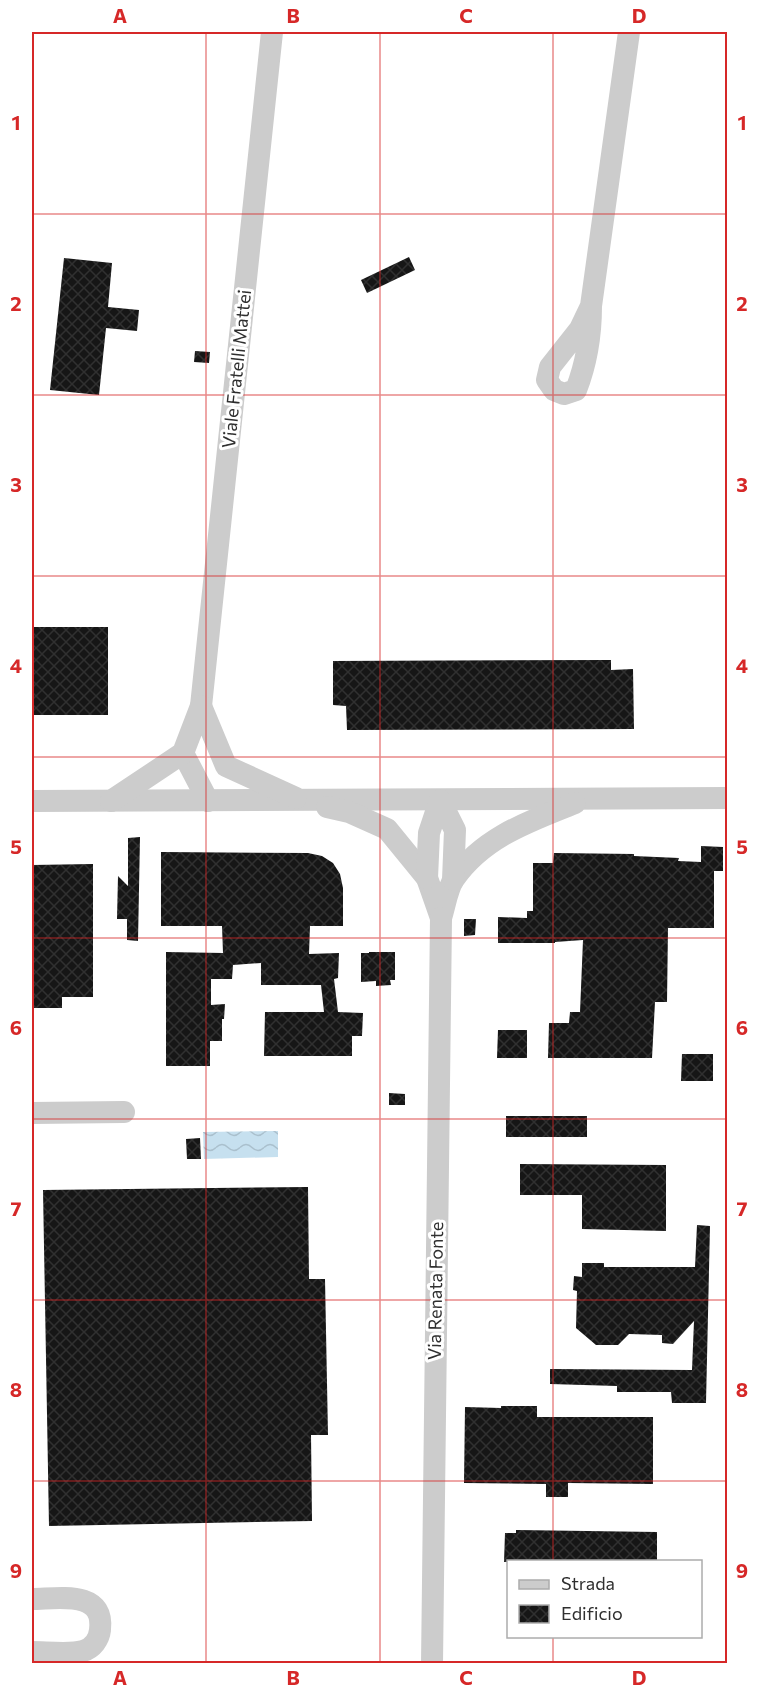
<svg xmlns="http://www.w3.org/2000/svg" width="759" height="1695" viewBox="0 0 759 1695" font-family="Commissioner,sans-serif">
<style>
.water{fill:url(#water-waves)}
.building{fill:url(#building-cross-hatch)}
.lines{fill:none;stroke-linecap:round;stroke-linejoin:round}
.minor{stroke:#ccc;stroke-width:22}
.grid{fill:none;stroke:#d62828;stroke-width:1.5;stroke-opacity:0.55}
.labels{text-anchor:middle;stroke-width:6;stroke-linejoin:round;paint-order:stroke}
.street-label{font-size:18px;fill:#2f2f2f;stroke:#fff}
.neatline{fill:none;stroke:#d62828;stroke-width:2}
.grid-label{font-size:20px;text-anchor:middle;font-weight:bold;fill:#d62828}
</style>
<defs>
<pattern id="water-waves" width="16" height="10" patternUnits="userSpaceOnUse" patternTransform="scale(1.5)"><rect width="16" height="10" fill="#c6e0ef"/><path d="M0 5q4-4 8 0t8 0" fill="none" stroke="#aac0cd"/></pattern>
<pattern id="building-cross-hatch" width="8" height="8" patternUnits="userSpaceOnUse" patternTransform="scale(1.5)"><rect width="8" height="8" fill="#161616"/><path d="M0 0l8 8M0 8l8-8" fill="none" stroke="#303030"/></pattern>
</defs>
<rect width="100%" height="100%" fill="#fff"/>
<path class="water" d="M278 1131V1157L204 1159 203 1132Z"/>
<g class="building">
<path d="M409 257 415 270 367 293 361 280Z"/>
<path d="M64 258 112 263 108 307 139 310 137 331 106 328 99 395 50 390Z"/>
<path d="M195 351 210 352 209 363 194 362Z"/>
<rect x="32" y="627" width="76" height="88"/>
<path d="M611 660V670L633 669 634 729 347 730 346 706 333 705V661Z"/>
<path d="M140 837 138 941 127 940V919H117L118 876 128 886V838Z"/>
<path d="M701 846 723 847V871H714V928H668L667 1002H655L652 1058H548L549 1023H569L570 1012H580L583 940 555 942V943H498V917L527 918V911H533V863H553L554 853 634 854V856L679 858 678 861 701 862Z"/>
<path d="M161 852 308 853 322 856 333 863 340 874 343 888V926H310L309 954 339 953 338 978 334 979 338 1012 363 1013 362 1036H352V1056H264L265 1012H324L321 985H261V963L233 965 232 979H211V1005L225 1004 224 1019H222V1041H210V1066H166V952L223 953 222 926H161Z"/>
<path d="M93 864V997H62V1008H32V865Z"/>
<path d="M464 919H476L475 935 464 936Z"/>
<path d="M369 952H395V980H390L391 985 376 986V981L361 982V953H369Z"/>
<path d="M498 1030H527V1058H497Z"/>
<path d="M682 1054H713V1081H681Z"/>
<path d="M389 1093 405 1094V1105H389Z"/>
<rect x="506" y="1116" width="81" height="21"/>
<path d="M200 1138 201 1159H187L186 1139Z"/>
<path d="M520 1164 666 1165V1231L582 1229V1195H520Z"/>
<path d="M308 1187 309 1279H325L328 1435H311L312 1521 49 1526 43 1190Z"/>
<path d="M697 1225 710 1226 706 1403H672L671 1392H617V1386L550 1384V1369L692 1370 694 1321 673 1344 662 1343V1335L629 1334 618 1345H596L576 1328 577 1291 573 1290 574 1276 582 1277V1263H604V1267H695Z"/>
<path d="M501 1406H537V1417H653V1484L568 1483V1497H546V1484L464 1483 465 1407 501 1408Z"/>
<path d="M516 1530 657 1532V1562H504L505 1533H516Z"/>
</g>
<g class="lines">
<g class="minor">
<path d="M591 306 580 329 550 367 547 380 554 390 564 394 576 390C587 362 591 335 591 306L629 32"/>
<path d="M201 706 272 32"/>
<path d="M183 753 208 801"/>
<path d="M32 801 728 798"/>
<path d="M111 801 183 753 201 706 226 766 296 798"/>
<path d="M327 807 349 812 387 829 427 878 441 918C445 906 447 889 454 879 483 837 530 821 575 803"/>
<path d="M427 878 429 833 440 800 455 830 453 880"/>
<path d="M32 1113 124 1112"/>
<path d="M32 1599C57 1599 105 1589 100 1630 99 1639 93 1648 83 1651 71 1655 46 1652 32 1652"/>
<path d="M432 1664 441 918"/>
</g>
</g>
<path class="grid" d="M206 32V1664M380 32V1664M553 32V1562M32 214H728M32 395H728M32 576H728M32 757H728M32 938H728M32 1119H728M32 1300H728M32 1481H728M553 1636V1664"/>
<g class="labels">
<g class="street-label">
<text transform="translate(237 369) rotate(-84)" y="6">Viale Fratelli Mattei</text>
<text transform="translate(436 1291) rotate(-89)" y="6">Via Renata Fonte</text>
</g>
</g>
<rect width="759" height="1695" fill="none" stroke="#ffffff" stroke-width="66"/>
<rect x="507" y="1560" width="195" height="78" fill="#ffffff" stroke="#acacac" stroke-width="1.5"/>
<rect x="519" y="1580" width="30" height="9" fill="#cccccc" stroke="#acacac" stroke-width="1.5"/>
<text x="561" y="1590" font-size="18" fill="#2f2f2f">Strada</text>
<rect x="519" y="1605" width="30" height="18" fill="url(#building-cross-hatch)" stroke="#acacac" stroke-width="1.5"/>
<text x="561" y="1620" font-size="18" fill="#2f2f2f">Edificio</text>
<rect x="33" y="33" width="693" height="1629" class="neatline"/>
<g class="grid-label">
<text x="120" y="23">A</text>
<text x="293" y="23">B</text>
<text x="466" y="23">C</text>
<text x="639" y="23">D</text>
<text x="16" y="130">1</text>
<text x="742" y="130">1</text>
<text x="16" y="311">2</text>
<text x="742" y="311">2</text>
<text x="16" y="492">3</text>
<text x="742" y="492">3</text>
<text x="16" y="673">4</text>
<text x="742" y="673">4</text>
<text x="16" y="854">5</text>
<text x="742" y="854">5</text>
<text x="16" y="1035">6</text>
<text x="742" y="1035">6</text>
<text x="16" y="1216">7</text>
<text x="742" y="1216">7</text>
<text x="16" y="1397">8</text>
<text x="742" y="1397">8</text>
<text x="16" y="1578">9</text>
<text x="742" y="1578">9</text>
<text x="120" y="1685">A</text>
<text x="293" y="1685">B</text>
<text x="466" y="1685">C</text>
<text x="639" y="1685">D</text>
</g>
</svg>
